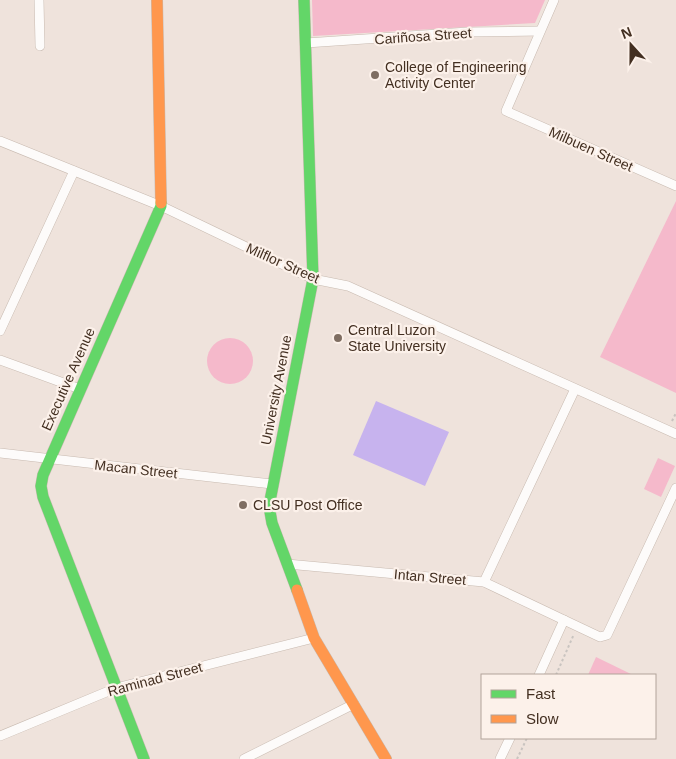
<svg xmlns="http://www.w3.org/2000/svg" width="676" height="759" viewBox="0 0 676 759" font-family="Helvetica,sans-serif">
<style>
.green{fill:#f5b9cb}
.water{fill:#c7b3ee}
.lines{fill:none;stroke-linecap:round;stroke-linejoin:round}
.street-casing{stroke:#c8bab0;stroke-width:10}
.fast-casing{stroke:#c8bab0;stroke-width:12}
.slow-casing{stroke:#c8bab0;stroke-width:12}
.path{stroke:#c9c4c0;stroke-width:2;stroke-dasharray:2.5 2.5;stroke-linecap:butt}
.street{stroke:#fdfbfa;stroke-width:9}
.fast{stroke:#63d668;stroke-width:11}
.slow{stroke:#ff974d;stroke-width:11}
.poi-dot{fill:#7f6e62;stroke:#fcf1ea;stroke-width:2}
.labels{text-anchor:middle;stroke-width:4.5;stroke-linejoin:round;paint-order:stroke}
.street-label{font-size:14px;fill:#432f21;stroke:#fcf1ea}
.poi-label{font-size:14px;fill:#432f21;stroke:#fcf1ea;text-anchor:start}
</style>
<rect width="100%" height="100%" fill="#efe3dc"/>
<g class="green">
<path d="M312 0H545L535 23 313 36Z"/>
<path d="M676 201V393L600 357Z"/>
<circle cx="230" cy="361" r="23"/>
<path d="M658 458 675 466 661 497 644 489Z"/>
<path d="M596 657 631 674V675H588Z"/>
</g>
<path class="water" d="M376 401 449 432 425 486 353 455Z"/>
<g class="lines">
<defs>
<g id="street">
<path d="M39 0 40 46"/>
<path d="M554 0 506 111 676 186"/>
<path d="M306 43 468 32 540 31"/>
<path d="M0 141 161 206 313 279 348 286 676 434"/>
<path d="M0 331 74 171"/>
<path d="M0 360 80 389"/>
<path d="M0 453 272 484"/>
<path d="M287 564 484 582 564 620"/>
<path d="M484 582 575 389"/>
<path d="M539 675 564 620 600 637 607 635 676 488"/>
<path d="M0 736 116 688 314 638"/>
<path d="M244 759 354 704"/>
<path d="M500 759 510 738"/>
</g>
<g id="fast">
<path d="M297 590 272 523 269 506 313 279 304 0"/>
<path d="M144 759 43 497 41 486 43 475 161 206V203"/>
</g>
<g id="slow">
<path d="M157 0 161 203"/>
<path d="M297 590 314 638 386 759"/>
</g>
</defs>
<use href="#street" class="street-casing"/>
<use href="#fast" class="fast-casing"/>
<use href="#slow" class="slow-casing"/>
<g class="path">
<path d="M672 421 676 413"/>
<path d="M556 675 574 634"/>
<path d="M517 759 527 738"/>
</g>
<use href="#street" class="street"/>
<use href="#fast" class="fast"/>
<use href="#slow" class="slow"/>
</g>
<g class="poi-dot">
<circle cx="375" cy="75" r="5"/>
<circle cx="338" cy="338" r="5"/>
<circle cx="243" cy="505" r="5"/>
</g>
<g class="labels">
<g class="street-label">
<text transform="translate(423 36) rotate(-4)" y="5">Cariñosa Street</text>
<text transform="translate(591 149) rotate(24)" y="5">Milbuen Street</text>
<text transform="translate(283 263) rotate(24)" y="5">Milflor Street</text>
<text transform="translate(68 379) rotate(-66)" y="5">Executive Avenue</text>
<text transform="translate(276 390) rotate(-79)" y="5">University Avenue</text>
<text transform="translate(136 469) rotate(6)" y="5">Macan Street</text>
<text transform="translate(430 577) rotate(5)" y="5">Intan Street</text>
<text transform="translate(155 679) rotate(-15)" y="5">Raminad Street</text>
</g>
<g class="poi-label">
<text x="385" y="72">College of Engineering<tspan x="385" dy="16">Activity Center</tspan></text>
<text x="348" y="335">Central Luzon<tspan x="348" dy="16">State University</tspan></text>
<text x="253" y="510">CLSU Post Office</text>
</g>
</g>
<rect x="481" y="674" width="175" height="65" fill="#fcf1ea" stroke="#b2a39a"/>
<rect x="491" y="690" width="25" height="8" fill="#63d668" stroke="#b2a39a"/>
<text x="526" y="699" font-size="15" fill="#432f21">Fast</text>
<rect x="491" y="715" width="25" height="8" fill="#ff974d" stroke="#b2a39a"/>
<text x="526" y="724" font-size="15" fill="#432f21">Slow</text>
<g transform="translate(631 45) rotate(339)" stroke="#fcf1ea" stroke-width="4" paint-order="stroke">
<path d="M0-4L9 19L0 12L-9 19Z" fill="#432f21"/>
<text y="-8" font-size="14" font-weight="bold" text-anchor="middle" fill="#432f21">N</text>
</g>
</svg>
